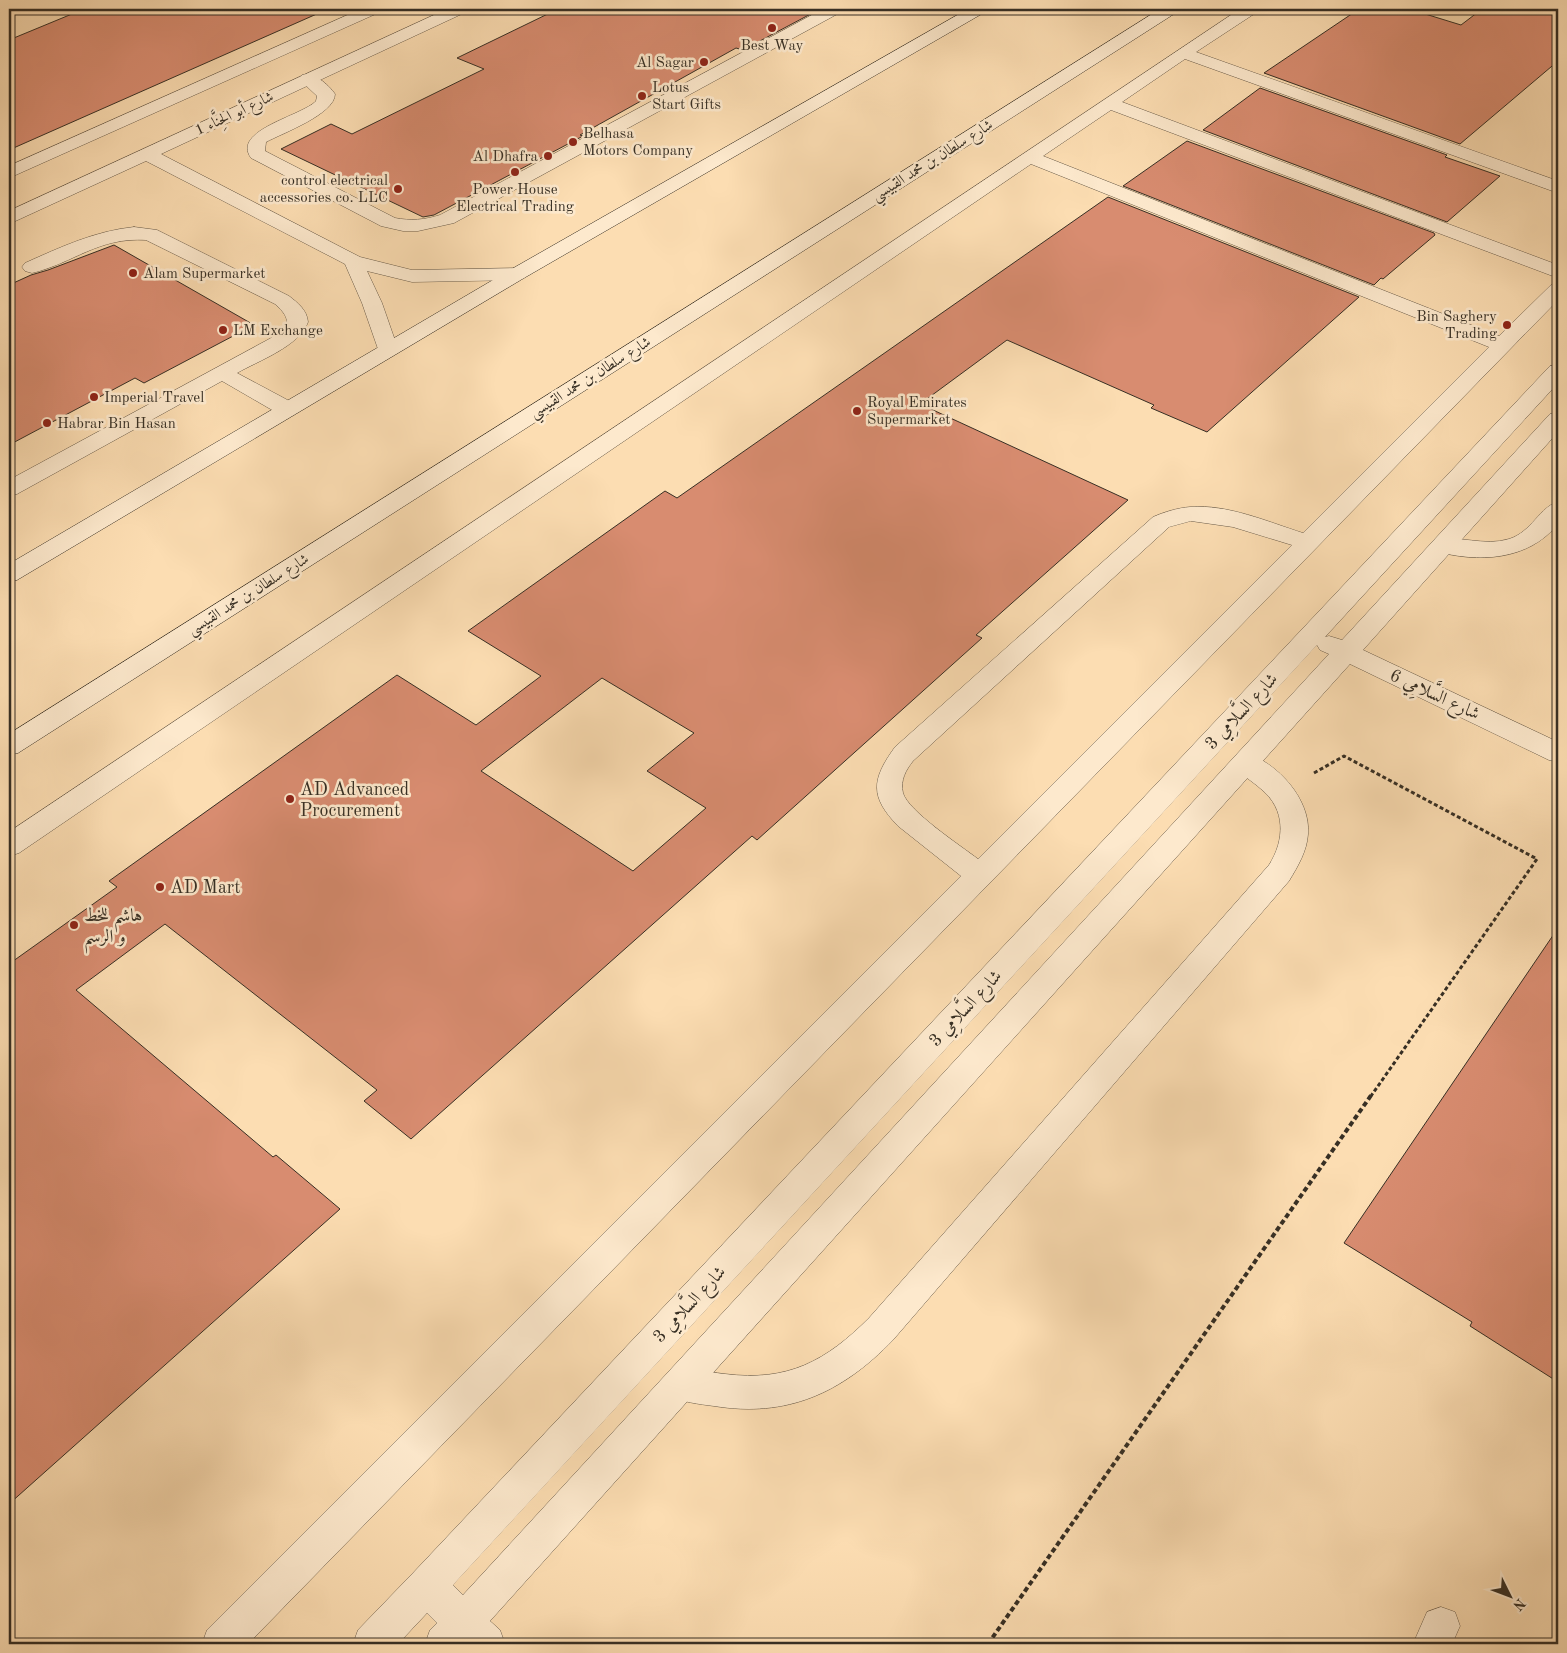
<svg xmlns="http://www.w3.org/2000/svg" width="1567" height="1653" viewBox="0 0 1567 1653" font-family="'Old Standard TT',Amiri,serif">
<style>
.building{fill:#d88c70;stroke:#372f24;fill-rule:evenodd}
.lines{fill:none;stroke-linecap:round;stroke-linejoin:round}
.service-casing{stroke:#685a48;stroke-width:1}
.minor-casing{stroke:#685a48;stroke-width:1}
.secondary-casing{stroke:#372f24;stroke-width:1}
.path-far1{stroke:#372f24;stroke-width:3;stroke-dasharray:4 2.5;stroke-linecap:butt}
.path{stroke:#372f24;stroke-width:4;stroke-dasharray:5 3;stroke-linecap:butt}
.service{fill:#fde9cd;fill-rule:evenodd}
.minor{fill:#fde9cd;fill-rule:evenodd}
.secondary{fill:#fde9cd;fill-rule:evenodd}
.poi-dot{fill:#8f2418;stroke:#fde9cd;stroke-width:2}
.labels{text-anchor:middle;stroke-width:5;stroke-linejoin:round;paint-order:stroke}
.far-poi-label{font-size:15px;fill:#372f24;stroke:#fde9cd;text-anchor:start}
.far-street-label{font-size:15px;fill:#372f24;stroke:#fde9cd}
.street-label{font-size:18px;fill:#372f24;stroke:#fde9cd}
.poi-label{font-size:18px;fill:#372f24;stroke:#fde9cd;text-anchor:start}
</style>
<rect width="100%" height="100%" fill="#fcddb2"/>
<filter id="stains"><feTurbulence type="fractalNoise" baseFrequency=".004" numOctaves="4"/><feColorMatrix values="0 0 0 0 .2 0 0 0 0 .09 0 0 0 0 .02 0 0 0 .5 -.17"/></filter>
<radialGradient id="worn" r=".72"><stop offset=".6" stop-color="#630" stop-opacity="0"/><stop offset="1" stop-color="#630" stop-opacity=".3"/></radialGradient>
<g class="building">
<path d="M84 9H328L9 150V40Z"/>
<path d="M558 9H820L743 50 736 48 580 135 583 136 434 215 423 217 281 149 331 124 352 134 484 69 457 58Z"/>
<path d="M1359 9H1409L1461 25 1482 9H1558V61L1460 144 1264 73Z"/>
<path d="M1260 88 1447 155 1445 157 1500 176 1447 222 1203 130Z"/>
<path d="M1187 141 1434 233 1435 235 1383 279 1381 278 1374 285 1123 186Z"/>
<path d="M1108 197 1359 297 1207 432 1151 408 1154 405 1007 340 920 404 1128 500 976 635 982 638 757 840 752 836 411 1139 364 1101 377 1090 165 924 76 990 273 1157 276 1155 340 1209 9 1504V964L117 887 109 881 397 675 476 725 541 676 468 631 665 491 677 498ZM602 678 694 733 647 771 706 808 633 871 481 771Z"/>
<path d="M114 245 254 325 144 383 135 378 9 445V285L31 275 48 270Z"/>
<path d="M1558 928V1382L1470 1326 1472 1322 1344 1243Z"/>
</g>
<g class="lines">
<defs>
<g id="service">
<path d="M361 9H382L380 12 9 178V166Z"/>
<path d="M823 9H843L841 12 454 223 418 231H403L381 226 251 158C231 130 302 116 316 101L317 96 299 79 302 75C314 72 328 84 335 94 335 114 283 133 266 142L265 151 395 218C410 221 425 220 440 215Z"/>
<path d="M1240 9H1259L1257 12 1196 52 1558 181V193L1185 59 1122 102 1558 265V278L1111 110 1043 156 1499 336 1551 285 1558 283V300L248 1644H202L207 1630 961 876 898 826C870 797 871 780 895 747L1153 517C1164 512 1178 508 1190 507 1228 504 1268 522 1303 533L1489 347 1031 164 19 853 9 856V832ZM1191 521 1233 527 1292 545 978 859C961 846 908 811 903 793 900 780 906 770 913 761L1169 527Z"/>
<path d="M134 227 157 230 289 296C298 303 307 310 308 322 300 346 258 361 237 373L295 404 298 409 295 414 287 416 279 414 222 381 17 494 9 496V480L271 338C289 326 293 320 275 304L146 240C98 237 74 263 32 273L25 271 22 267 25 263C61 247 95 231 134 227Z"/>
<path d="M1558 502V524C1528 561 1478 563 1435 551L1431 546 1435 541C1458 534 1484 547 1509 539 1532 532 1540 506 1558 502Z"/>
<path d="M1246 753C1278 763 1311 800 1308 834 1307 851 1298 866 1289 881L893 1340C842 1393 787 1418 714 1406 698 1404 683 1402 669 1396L663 1384 669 1372C687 1365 705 1372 725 1374 788 1382 826 1361 869 1318L1269 865C1285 840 1286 809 1261 789 1251 780 1239 774 1233 763L1237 756Z"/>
<path d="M1441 1607 1455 1612 1460 1626 1452 1644H1413L1427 1612Z"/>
</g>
<g id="minor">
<path d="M447 9H468L466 12 161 154 360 257 412 270 517 268 524 270 527 274 524 278 517 280 412 282 367 271 382 303 398 349 395 353 388 355 381 353 378 349 362 303 345 264 146 161 9 224V211Z"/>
<path d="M1558 365V383L1325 637 1329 636 1342 640 1550 414 1558 412V432L1363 650 1558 742V762L1549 760 1350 664 490 1621 500 1630 505 1644H425L430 1630 437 1623 427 1613 398 1644H353L358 1630 413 1573 1550 366ZM1317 645 1320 650 1329 654 463 1595 453 1585Z"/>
</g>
<g id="secondary">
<path d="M968 9H987L985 12 524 278 17 580 9 582V564L510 270Z"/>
<path d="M1160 9H1179L1177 12 18 753 9 755V734Z"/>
</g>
</defs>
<use href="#service" class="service-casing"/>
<use href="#minor" class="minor-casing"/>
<use href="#secondary" class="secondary-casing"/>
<path class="path-far1" d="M1314 773 1344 756 1537 859 1371 1096"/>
<path class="path" d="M988 1644 1372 1094"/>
<use href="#service" class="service"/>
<use href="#minor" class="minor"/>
<use href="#secondary" class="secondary"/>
</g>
<g class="poi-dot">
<circle cx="772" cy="28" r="5"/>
<circle cx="704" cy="62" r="5"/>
<circle cx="642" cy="96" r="5"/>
<circle cx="573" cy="142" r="5"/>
<circle cx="548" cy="156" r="5"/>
<circle cx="515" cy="172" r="5"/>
<circle cx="398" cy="189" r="5"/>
<circle cx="133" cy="273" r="5"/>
<circle cx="1507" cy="325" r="5"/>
<circle cx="223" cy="330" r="5"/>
<circle cx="94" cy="397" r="5"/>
<circle cx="857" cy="411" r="5"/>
<circle cx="47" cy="423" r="5"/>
<circle cx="290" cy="799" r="5"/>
<circle cx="160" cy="887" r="5"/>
<circle cx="74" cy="925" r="5"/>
</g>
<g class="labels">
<g class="far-poi-label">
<text x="772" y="50" text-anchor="middle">Best Way</text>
<text x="694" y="67" text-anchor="end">Al Sagar</text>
<text x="652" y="92">Lotus<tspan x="652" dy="17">Start Gifts</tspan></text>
<text x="583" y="138">Belhasa<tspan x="583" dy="17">Motors Company</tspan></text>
<text x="538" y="161" text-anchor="end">Al Dhafra</text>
<text x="388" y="185" text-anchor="end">control electrical<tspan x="388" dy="17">accessories co. LLC</tspan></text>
<text x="515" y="194" text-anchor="middle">Power House<tspan x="515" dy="17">Electrical Trading</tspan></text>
<text x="143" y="278">Alam Supermarket</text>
<text x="1497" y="321" text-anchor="end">Bin Saghery<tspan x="1497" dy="17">Trading</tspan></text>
<text x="233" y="335">LM Exchange</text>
<text x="104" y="402">Imperial Travel</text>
<text x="867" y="407">Royal Emirates<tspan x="867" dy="17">Supermarket</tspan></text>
<text x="57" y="428">Habrar Bin Hasan</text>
</g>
<g class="far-street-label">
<text transform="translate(234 113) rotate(-25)" y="5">شارع أبو الحِنَّاء 1</text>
<text transform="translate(932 160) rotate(-32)" y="5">شارع سلطان بن محمد القبيسي</text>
<text transform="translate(590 377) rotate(-32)" y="5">شارع سلطان بن محمد القبيسي</text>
<text transform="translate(248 594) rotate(-32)" y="5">شارع سلطان بن محمد القبيسي</text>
</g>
<g class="street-label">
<text transform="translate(1435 694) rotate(25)" y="6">شارع السَّلامِي 6</text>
<text transform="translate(1241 711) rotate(-47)" y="6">شارع السَّلامِي 3</text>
<text transform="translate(965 1008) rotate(-47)" y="6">شارع السَّلامِي 3</text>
<text transform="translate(689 1304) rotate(-47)" y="6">شارع السَّلامِي 3</text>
</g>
<g class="poi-label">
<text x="300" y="795">AD Advanced<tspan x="300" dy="21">Procurement</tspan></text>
<text x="170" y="893">AD Mart</text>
<text x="84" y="921">هاشم للخط<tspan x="84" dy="21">و الرسم</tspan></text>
</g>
</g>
<rect width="1567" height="1653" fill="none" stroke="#fcddb2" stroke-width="30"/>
<rect x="10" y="10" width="1547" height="1633" fill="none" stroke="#372f24" stroke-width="2.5"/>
<rect x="15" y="15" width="1537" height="1623" fill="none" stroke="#372f24"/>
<g transform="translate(1510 1596) rotate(132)" stroke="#fde9cd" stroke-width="4" paint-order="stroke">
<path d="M0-4L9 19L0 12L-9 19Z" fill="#372f24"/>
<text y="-8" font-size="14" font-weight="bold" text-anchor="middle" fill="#372f24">N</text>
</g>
<rect width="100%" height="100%" filter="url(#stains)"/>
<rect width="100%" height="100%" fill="url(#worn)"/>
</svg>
